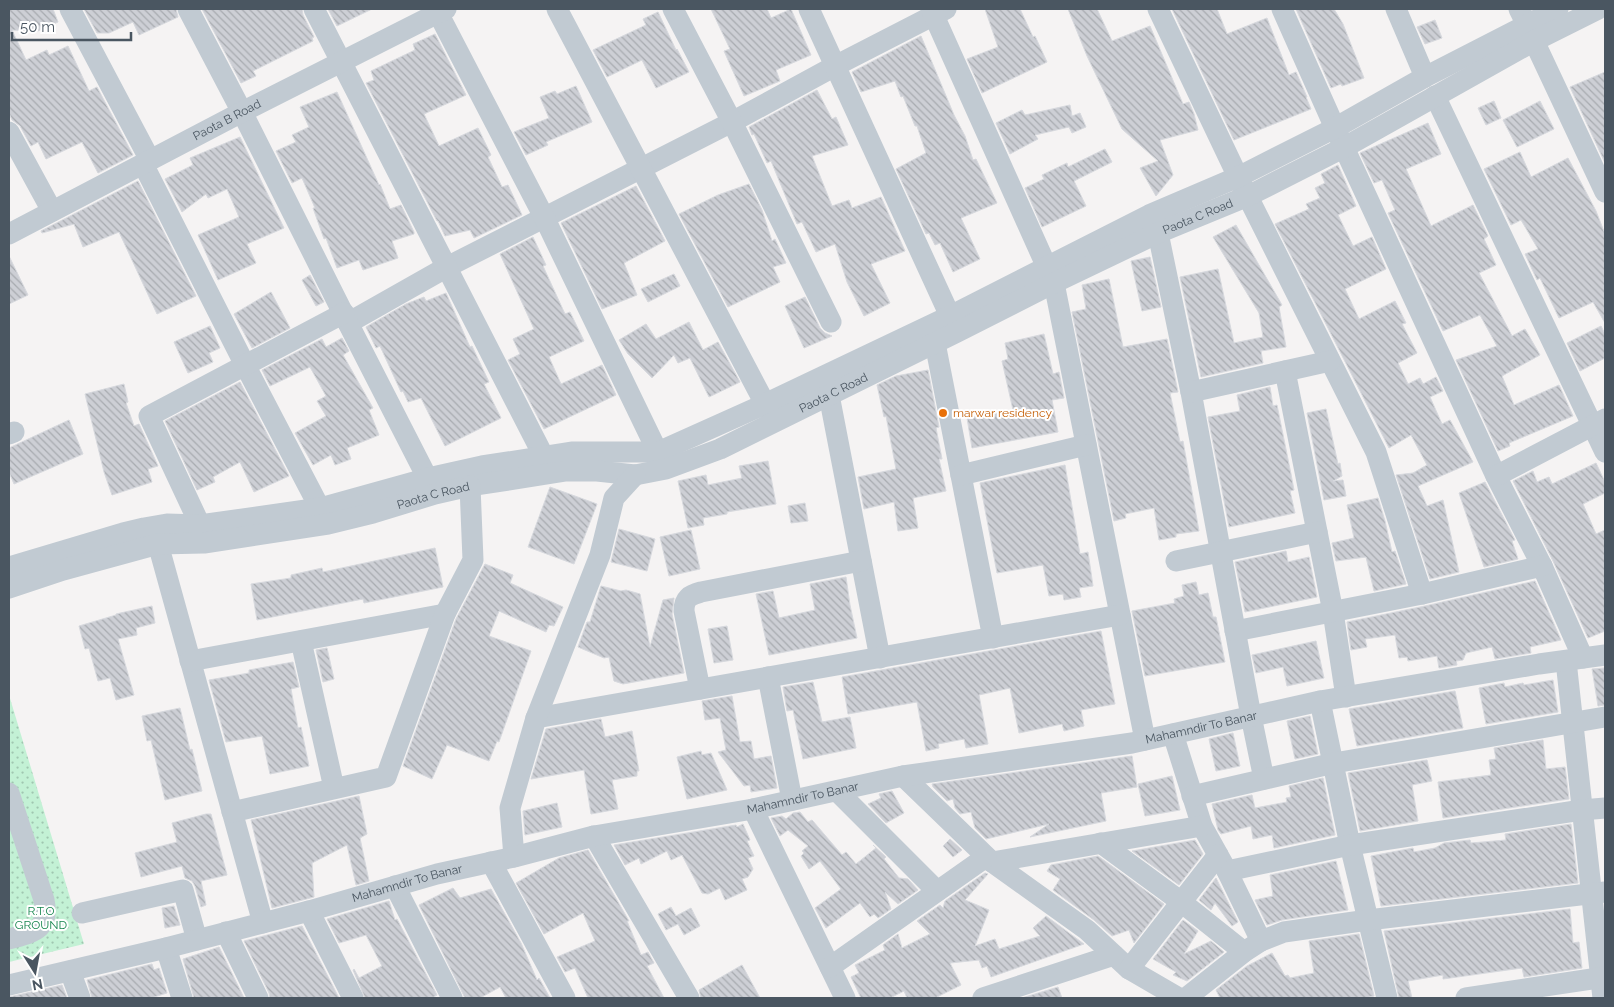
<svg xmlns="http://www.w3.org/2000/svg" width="1614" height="1007" viewBox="0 0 1614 1007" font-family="Raleway,sans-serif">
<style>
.park{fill:url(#park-dots)}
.building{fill:url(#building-back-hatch);stroke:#d7d9de}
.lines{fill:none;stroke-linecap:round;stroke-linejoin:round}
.minor{stroke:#c1cad2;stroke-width:21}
.food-dot{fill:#e8710a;stroke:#fff;stroke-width:2}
.labels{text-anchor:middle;stroke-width:4;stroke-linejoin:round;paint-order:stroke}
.street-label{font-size:12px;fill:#4a5661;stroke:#fff}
.food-label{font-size:12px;fill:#c56008;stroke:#fff;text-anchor:start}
.park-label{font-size:12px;fill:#17864f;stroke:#fff}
</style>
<defs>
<pattern id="park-dots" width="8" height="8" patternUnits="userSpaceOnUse" patternTransform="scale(1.25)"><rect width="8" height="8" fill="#c3f1d5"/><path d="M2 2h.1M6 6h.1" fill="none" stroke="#a0c6b0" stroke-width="1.8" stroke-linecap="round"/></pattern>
<pattern id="building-back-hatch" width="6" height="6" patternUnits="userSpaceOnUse" patternTransform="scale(1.25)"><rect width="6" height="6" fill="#cdcfd5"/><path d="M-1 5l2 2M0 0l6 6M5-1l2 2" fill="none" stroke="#a8abb0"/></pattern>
</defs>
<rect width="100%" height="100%" fill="#f5f3f3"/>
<path class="park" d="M9 695 84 944 9 962Z"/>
<g class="building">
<path d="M9 9H53L58 22 38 31 12 30 26 60 47 50 49 55 68 46 89 91 97 87 133 155 98 173 82 142 46 159 38 142 31 146 20 126 12 120 9 113Z"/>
<path d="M84 9H176L178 17 139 35 133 22 109 33H97Z"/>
<path d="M202 9H302L303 15 314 37 312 38 313 41 253 71 256 76 241 83Z"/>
<path d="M328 9H372L337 26Z"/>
<path d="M711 9H767L771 18 791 9 811 55 776 70 780 81 744 96 724 51 730 49Z"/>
<path d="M985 9H1020L1033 37 1035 36 1047 62 982 93 967 59 998 47Z"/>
<path d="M1068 9H1097L1112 41 1150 26 1183 104 1189 102 1194 114 1198 130 1160 140 1173 175 1156 196 1140 168 1158 161 1122 129 1087 56Z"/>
<path d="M1172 9H1217L1227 34 1267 18 1289 75 1296 72 1307 97H1306L1311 109 1234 140Z"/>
<path d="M1296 9H1334L1343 24 1364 78 1342 86 1341 84 1331 88Z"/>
<path d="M658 12 676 50 677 49 689 72 656 88 642 60 607 77 593 50 646 25 643 19Z"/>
<path d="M1435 20 1442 38 1425 44 1417 27Z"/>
<path d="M435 34 466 95 424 114 439 146 478 128 491 155 488 157 502 187 508 185 522 215 474 238 470 230 445 236 438 221H437L366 83 374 80 371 71 415 50 413 44Z"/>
<path d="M921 36 954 115 965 136 973 160 976 159 997 203 961 218 980 259 953 272 940 243 935 245 929 233 926 234 896 169 926 153 917 126H915L903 96 901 97 895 81 861 92 852 72Z"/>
<path d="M1605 72V163L1570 87Z"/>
<path d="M576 86 592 122 546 142 548 145 526 155 514 132 549 118 540 97 555 91 557 94Z"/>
<path d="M817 90 832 119 836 117 848 145 812 156 832 206 849 200 852 208 881 197 905 251 871 264 890 303 864 316 847 282 835 244 816 252 802 222 797 224 771 161 767 163 754 134 752 135 749 127Z"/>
<path d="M337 92 379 185 380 184 390 209 401 205 414 232V234L392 241 398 258 363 270 359 260 337 268 326 238 324 239 313 208H315L302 178 292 183 276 151 296 142 292 135 309 127 300 107Z"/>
<path d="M1494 101 1501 118 1486 125 1478 108Z"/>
<path d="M1540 101 1554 129 1517 147 1503 120Z"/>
<path d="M1070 105 1072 116 1080 113 1086 127 1072 133 1069 127 1035 135 1038 139 1010 154 996 123 1022 110 1025 115Z"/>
<path d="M1428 123 1441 154 1406 169 1431 226 1473 205 1488 236 1484 239 1496 265 1479 273 1512 336 1525 329 1540 355 1502 376 1514 405 1559 385 1573 416 1509 443 1510 446 1498 451 1456 360 1497 346 1480 315 1443 331 1388 213 1395 210 1382 180 1374 183 1360 153Z"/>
<path d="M240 137 284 228 247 244 256 263 218 280 198 235 239 217 227 189 208 198 206 194 182 212 165 179 193 165 190 158Z"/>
<path d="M1105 149 1112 162 1074 181 1086 206 1042 227 1025 188 1044 179 1042 175 1067 163 1068 167Z"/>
<path d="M1520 152 1531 177 1568 158 1596 211 1605 234V323L1593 302 1559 318 1540 278 1537 280 1525 254 1538 249 1521 220 1511 225 1484 169Z"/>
<path d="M1338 165 1356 206 1338 215 1353 246 1372 237 1386 269 1345 289 1359 319 1395 301 1406 323 1402 324 1417 353 1398 363 1408 384 1420 378 1423 384 1436 377 1443 391 1430 397 1442 424 1450 420 1473 462 1418 486 1427 506 1443 500 1459 572 1430 579 1396 475 1413 473 1427 465 1411 435 1389 448 1275 224 1309 209 1306 204 1320 198 1315 188 1325 183 1321 174Z"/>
<path d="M138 181 196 296 157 314 119 232 83 247 74 224 42 233 41 231Z"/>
<path d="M749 184 762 210 772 241 775 239 786 263 773 267 780 282 728 307 679 214 718 195Z"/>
<path d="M636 186 665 241 624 263 637 295 602 309 561 223Z"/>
<path d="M1236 225 1282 305 1279 307 1286 347 1261 351 1263 363 1201 377 1180 277 1218 269 1234 343 1263 337 1259 313 1213 237Z"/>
<path d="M533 237 546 265 543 266 565 314 570 312 584 341 549 357 561 384 602 365 616 395 544 429 508 360 520 354 513 339 534 329 500 254Z"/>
<path d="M9 256 28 295 9 304Z"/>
<path d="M1150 257 1161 307 1142 311 1131 261Z"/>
<path d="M674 274 680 286 648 302 641 289Z"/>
<path d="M310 275 324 302 316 306 302 280Z"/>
<path d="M1109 279 1123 347 1167 339 1178 392 1170 393 1180 442 1183 441 1199 531 1176 534V537L1159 540 1154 508 1125 514 1126 518 1114 521 1072 312 1086 309 1082 285Z"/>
<path d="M271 292 290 328 252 348 234 314Z"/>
<path d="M446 293 470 347 472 346 489 382 484 384 501 418 445 446 421 398 408 402 403 391 401 392 380 346 376 348 366 327 406 304 424 297 426 301Z"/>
<path d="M805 297 820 328 825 333 832 336 804 348 785 306Z"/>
<path d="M689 322 703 350 718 342 740 382 709 397 690 358 678 363 674 355 652 378 628 354 619 340 646 324 656 339Z"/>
<path d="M210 326 220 348 209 353 213 362 188 373 174 342Z"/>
<path d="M1601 326 1605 334V358L1580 371 1567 343Z"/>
<path d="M1044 334 1053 374 1059 372 1064 398 1052 400 1058 432 972 448 967 418 1013 410 1002 361 1008 359 1005 343Z"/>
<path d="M342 338 349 351 343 355 373 408 369 410 379 435 347 448 351 459 335 465 331 455 313 465 295 433 326 416 317 401 326 396 310 367 270 386 262 370 322 339 326 347Z"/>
<path d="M928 370 939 427 936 428 942 459H939L946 491 913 498 918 528 898 531 894 502 864 509 858 477 896 469 886 416 884 417 877 385 896 376Z"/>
<path d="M240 382 289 476 254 492 240 462 213 477 215 482 197 490 165 421Z"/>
<path d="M124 384 128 402 126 403 134 426 139 424 158 466 148 469 152 482 112 495 104 472 85 394Z"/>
<path d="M1270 387 1273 406 1277 405 1291 474 1294 490 1290 491 1295 513 1229 527 1208 417 1240 411 1237 395Z"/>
<path d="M1326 409 1338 464 1340 463 1342 476 1333 481 1343 480 1346 496 1324 500 1307 413Z"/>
<path d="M69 420 83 454 14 484 9 472V448Z"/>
<path d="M768 461 776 504 727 512V514L703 518 704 525 688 528 678 481 706 475 708 485 742 478 739 466Z"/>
<path d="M1596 463 1605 482V493L1583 504 1596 534 1605 530V631L1588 638 1553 561 1513 481 1533 471 1537 482 1549 477 1552 484Z"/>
<path d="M1065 465 1080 554 1088 552 1093 586 1079 588 1081 597 1064 600 1063 594 1049 596 1043 565 997 573 980 483Z"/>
<path d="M1485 482 1515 540 1512 541 1518 559 1484 567 1459 493Z"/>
<path d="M550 487 597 504 574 564 528 547Z"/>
<path d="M1378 498 1385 521 1392 552 1395 551 1406 584 1374 591 1366 557 1336 561 1332 543 1354 538 1347 505Z"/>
<path d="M805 503 808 521 791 523 788 506Z"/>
<path d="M619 529 655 539 647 571 611 562Z"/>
<path d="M691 530 700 569 669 576 660 537Z"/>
<path d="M435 548 443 587 364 603 363 599 257 620 251 584 291 578V575L322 568 323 572Z"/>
<path d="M1286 551 1288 562 1309 557 1317 597 1245 612 1235 562Z"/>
<path d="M485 564 513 575 510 583 563 607 554 626 549 625 546 632 499 611 489 636 531 651 499 742 497 741 489 761 447 745 432 779 403 766 456 619Z"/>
<path d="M846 577 850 605 857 638 769 655 756 594 773 591 779 618 815 610 810 584Z"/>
<path d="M1535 581 1561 640 1530 647 1531 653 1495 659 1492 647 1466 653 1463 660 1456 661 1457 665 1439 668 1437 656 1408 661 1407 657 1399 658 1395 635 1365 639 1367 647 1351 650 1347 622 1425 606Z"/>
<path d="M1196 582 1199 595 1208 593 1213 617H1216L1225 662 1145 676 1132 611 1175 603 1174 599 1184 596 1182 585Z"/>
<path d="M601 586 621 591 626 590 640 594 650 647 663 600 674 598 672 614 684 673 623 684 614 681 609 657 604 658 578 647 587 622H590Z"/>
<path d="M152 606 155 623 136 628 137 635 118 639 134 695 116 700 110 678 98 681 89 648 85 649 79 626 116 615V614Z"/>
<path d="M727 626 733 660 714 663 708 629Z"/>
<path d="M1101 631 1115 704 1081 710 1084 726 1064 731 1062 724 1019 733 1010 688 979 695 988 744 966 748 964 739 938 744 939 748 926 751 917 702 848 714 842 677Z"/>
<path d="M1316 641 1324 678 1287 686 1283 667 1256 673 1252 655Z"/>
<path d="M327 648 334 679 323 682 316 650Z"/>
<path d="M293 662 299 687 291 689 298 728 301 727 309 766 270 774 262 736 226 742 209 680 249 673V670Z"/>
<path d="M1605 668V705L1598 706 1592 669Z"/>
<path d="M1553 680 1558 712 1486 724 1479 688 1504 683 1505 687 1523 683 1524 685Z"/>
<path d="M813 682 822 722 850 717 856 748 803 759 793 710 787 711 783 687Z"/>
<path d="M1455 691 1463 728 1357 746 1349 709Z"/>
<path d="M732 696 740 742 751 741 754 759 771 756 777 788 751 792 750 785 744 786 718 752 726 750 720 718 705 720 702 701Z"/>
<path d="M180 708 190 750 192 749 202 791 165 800 151 740 147 741 142 716Z"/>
<path d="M1310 716 1318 754 1295 759 1287 721Z"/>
<path d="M601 719 605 737 632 731 639 771H637V776L612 780 618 809 591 814 584 770 531 779 546 729Z"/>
<path d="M1233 733 1240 766 1216 771 1209 739Z"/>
<path d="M1543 740 1546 769 1565 767 1569 799 1443 818 1438 782 1491 775 1489 760 1496 759 1494 748Z"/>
<path d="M701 751 702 755 711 753 727 790 687 799 677 757Z"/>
<path d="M1132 756 1137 787 1101 793 1106 821 1030 837 1049 824 986 839 975 828 971 812 960 814 955 808 953 799 947 801 933 787 932 784Z"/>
<path d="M1427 760 1432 781 1412 785 1418 821 1360 831 1348 773Z"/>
<path d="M1172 776 1180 810 1145 816 1138 784Z"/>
<path d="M1323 778 1335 835 1274 848 1272 835 1253 839 1251 826 1221 834 1218 830 1212 804 1252 795 1255 808 1287 802 1286 798 1291 797 1289 786Z"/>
<path d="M892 791 904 813 886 823 868 804 881 798 879 794Z"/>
<path d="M359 796 367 834 360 838 369 881 356 885 347 845 312 863 314 897 272 908 251 820Z"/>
<path d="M557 803 562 827 525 835 523 811Z"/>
<path d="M800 812 808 822 812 820 842 855 846 852 856 864 876 848 873 845 886 857 884 859 899 878 908 879 918 890 898 904 885 892 891 909 878 918 874 914 870 917 860 903 826 928 815 908 841 889 820 861 809 869 801 856 804 853 802 851 808 846 788 830 780 836 771 818 782 816 786 819 793 813Z"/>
<path d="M206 814H211L227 875 201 881 206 905 201 907 195 886 192 881 185 878 182 866 141 877 135 853 177 842 172 823Z"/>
<path d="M743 824 750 840 747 841 754 856 748 858 753 869 748 877 742 879 747 890 725 900 720 888 708 894 702 893 682 855 671 860 667 851 641 864 639 858 625 865 614 845 736 825 737 827Z"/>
<path d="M1571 824 1578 883 1381 906 1371 856 1413 848 1414 852 1435 848 1444 843 1470 840 1471 843 1506 840 1505 834Z"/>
<path d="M950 839 962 850 953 857 943 846Z"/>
<path d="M1195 840 1203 854 1179 885 1132 851Z"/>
<path d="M588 850 629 921H627L641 955 648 952 654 963 647 966 664 998H588L575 968 565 972 557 957 595 941 583 913 544 934 516 883 559 858Z"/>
<path d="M1098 856 1164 904 1134 943 1129 930 1112 936 1094 920 1053 890 1060 879 1047 871 1051 865Z"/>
<path d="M1336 861 1348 910 1282 920 1267 925 1255 900 1273 896 1270 875Z"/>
<path d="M985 873 988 874 965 900 989 910 975 946 995 939 999 949 1040 936 1033 928 1046 916 1084 944 991 977 987 966 982 968 979 960 950 963 961 985 935 998H907L904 991 890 998H861L851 977 859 973 855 965 885 950 883 945 898 934 902 948 930 934 917 921 940 905 943 908 945 901Z"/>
<path d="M1216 878 1238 922 1232 926 1215 903 1211 910 1199 900Z"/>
<path d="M453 888 460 898 491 889 521 943 537 980 539 978 550 998H506L500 987 480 998H465L419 905Z"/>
<path d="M389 901 395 920 397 919 437 995 432 998H365L353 970 354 969 359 978 382 966 366 935 339 943 327 919Z"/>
<path d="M174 906 180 925 165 928 162 908Z"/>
<path d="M671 907 676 916 691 908 700 926 684 935 678 924 666 930 658 914Z"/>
<path d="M1570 909 1573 943 1579 942 1582 968 1524 977 1522 968 1443 979V975L1408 981 1412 998H1399L1384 931Z"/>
<path d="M1183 920 1198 931 1184 954 1211 941 1224 952 1187 981 1173 975 1176 972 1153 959Z"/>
<path d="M302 926 339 998H270L269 993 244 941Z"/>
<path d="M1359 934 1374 996 1364 998H1220L1216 990 1247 966 1272 953 1285 976 1288 975 1290 978 1314 973 1309 941Z"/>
<path d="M219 947 244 998H194L183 959Z"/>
<path d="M152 964 154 970 159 968 167 993 151 998H92L87 980Z"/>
<path d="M742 965 760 998H701L699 990Z"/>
<path d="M62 985 67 998H9V997Z"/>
<path d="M1058 987 1062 998H1022Z"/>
</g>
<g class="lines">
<g class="minor">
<path d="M70 9 150 160"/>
<path d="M188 9 242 112 348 323 447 267 732 122 835 66 946 9"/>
<path d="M314 9 543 455"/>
<path d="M436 9 544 217 663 463"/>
<path d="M557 9 772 417"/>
<path d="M673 9 732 122 831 322"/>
<path d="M809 9 956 329"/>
<path d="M931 9 1054 283 1145 740"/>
<path d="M1158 9 1238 177 1376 452 1422 594"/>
<path d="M1282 9 1335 128 1496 476 1542 566 1583 658"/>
<path d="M1396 9 1425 77"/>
<path d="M1519 9 1527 25"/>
<path d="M1534 41 1605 192"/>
<path d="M1435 96 1605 452"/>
<path d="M9 132 52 211"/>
<path d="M143 164 245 365 326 520"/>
<path d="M1152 221 1158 233 1191 392 1251 716 1264 779"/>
<path id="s1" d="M9 234 242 112 446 9"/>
<path d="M348 323 434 491"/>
<path d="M935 343 993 638"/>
<path d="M1285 371 1333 612 1346 697"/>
<path d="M1191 392 1330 361"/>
<path d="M829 395 880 658"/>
<path d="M9 434 14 432"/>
<path d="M961 475 1086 445"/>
<path d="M1496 476 1605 419"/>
<path d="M203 536 200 525 149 416 344 313"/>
<path d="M158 544 263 923"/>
<path d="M1176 561 1317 532"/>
<path d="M9 567 123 533 144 528 167 524 200 525 320 508 428 478 482 466 573 452H658L765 404 950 316 1149 215 1238 177 1335 128 1425 77 1558 9"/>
<path id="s2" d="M9 588 63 570 158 544 204 543 328 524 373 513 435 494 470 486 566 471H597L635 475 666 469 720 449 957 332 1054 283 1158 233 1248 196 1345 147 1534 41 1598 9"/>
<path d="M1235 631 1422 594 1542 566"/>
<path d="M301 641 334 788"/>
<path d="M190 661 445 614"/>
<path d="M1566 661 1603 998"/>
<path d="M768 677 792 800"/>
<path d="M700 689 684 611C684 598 690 595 701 592L861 561"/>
<path d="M1320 701 1350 845 1387 998"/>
<path d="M536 718 1120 615"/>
<path d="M1173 734 1202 826 1227 871 1261 941"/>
<path d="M903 776 992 862 1087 930 1129 969 1179 998"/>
<path d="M837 791 937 891"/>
<path d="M9 793 44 900C50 930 34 932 9 939"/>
<path d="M1192 796 1334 763 1605 717"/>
<path d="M753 809 845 998"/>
<path d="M232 812 386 777 445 614 473 560 470 486"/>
<path d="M594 836 689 998"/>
<path d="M1101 843 1180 901 1244 952"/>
<path d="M514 857 510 808 536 718 600 555 614 498 635 475"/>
<path d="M491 862 565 998"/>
<path d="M992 862 1202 826"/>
<path d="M1227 871 1350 845 1582 810 1605 808"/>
<path d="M395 886 452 998"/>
<path d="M309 911 353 998"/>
<path d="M82 913 183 890 197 940"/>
<path d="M226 932 258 998"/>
<path d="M166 948 182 998"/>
<path d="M830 967 986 857"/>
<path d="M1129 969 1218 855"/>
<path d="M70 971 80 998"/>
<path id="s3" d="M9 985 166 948 309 911 437 874 514 857 594 836 753 809 903 776 1132 743 1320 701 1539 664 1605 655"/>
<path d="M983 998 1114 955"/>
<path d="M1186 998 1244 952 1261 941 1284 932 1368 920 1605 892"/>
<path d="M1466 998 1605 977"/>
</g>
</g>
<circle class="food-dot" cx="943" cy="413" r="5"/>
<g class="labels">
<g class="street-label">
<text dy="4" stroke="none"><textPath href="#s1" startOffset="246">Paota B Road</textPath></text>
<text dy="4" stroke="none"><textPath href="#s2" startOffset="1261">Paota C Road</textPath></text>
<text dy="4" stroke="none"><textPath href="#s2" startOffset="856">Paota C Road</textPath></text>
<text dy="4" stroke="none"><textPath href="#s2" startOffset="436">Paota C Road</textPath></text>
<text dy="4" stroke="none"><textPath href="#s3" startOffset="1221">Mahamndir To Banar</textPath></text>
<text dy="4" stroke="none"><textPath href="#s3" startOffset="816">Mahamndir To Banar</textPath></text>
<text dy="4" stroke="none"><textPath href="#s3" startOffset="411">Mahamndir To Banar</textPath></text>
</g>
<g class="food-label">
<text x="953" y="417">marwar residency</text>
</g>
<g class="park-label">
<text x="41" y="915">R.T.O<tspan x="41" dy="14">GROUND</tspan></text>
</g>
</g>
<rect width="1614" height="1007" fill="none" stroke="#4a5661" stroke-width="20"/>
<g transform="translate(35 972) rotate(169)" stroke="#ffffff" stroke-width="4" paint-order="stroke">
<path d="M0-4L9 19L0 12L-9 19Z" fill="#4a5661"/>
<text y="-8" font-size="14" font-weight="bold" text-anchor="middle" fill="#4a5661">N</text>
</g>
<path d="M12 32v8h119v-8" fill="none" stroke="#4a5661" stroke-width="2.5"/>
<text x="20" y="32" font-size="15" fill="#4a5661" stroke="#ffffff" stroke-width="4" paint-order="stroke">50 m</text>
</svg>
